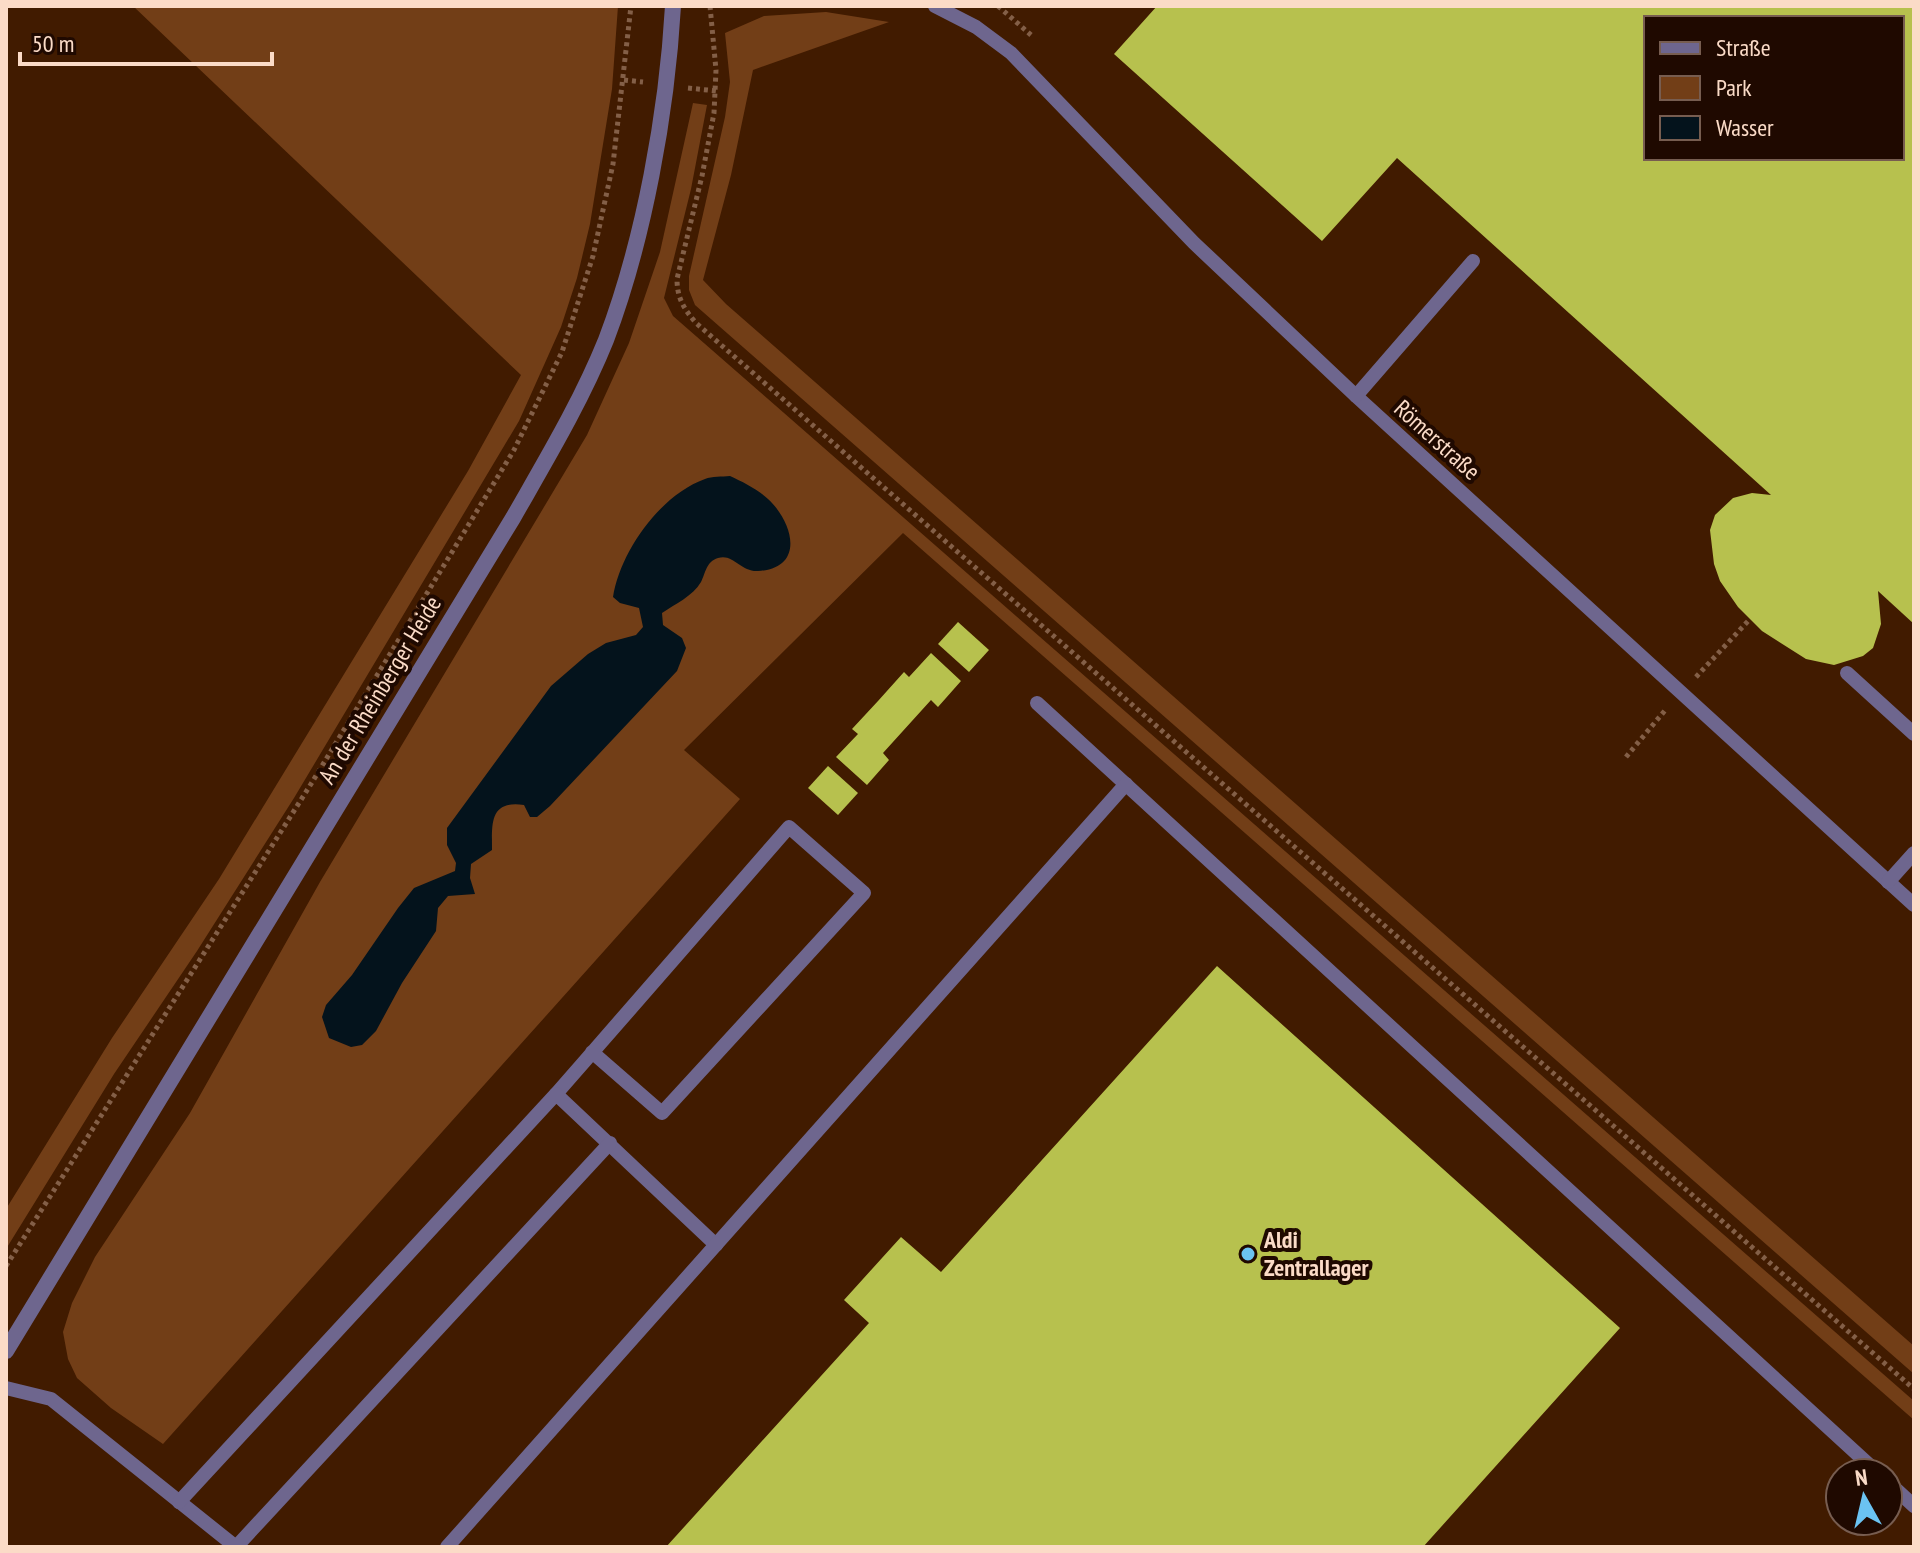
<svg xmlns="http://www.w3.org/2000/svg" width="1920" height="1553" viewBox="0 0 1920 1553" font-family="'PT Sans Narrow',sans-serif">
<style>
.green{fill:#723e17}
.water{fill:#04131c}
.building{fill:#b7c14e;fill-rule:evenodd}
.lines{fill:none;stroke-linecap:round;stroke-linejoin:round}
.path{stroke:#835f47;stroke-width:5;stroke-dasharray:4 4;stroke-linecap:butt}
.service{stroke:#6e668e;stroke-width:14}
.tertiary{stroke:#6e668e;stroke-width:16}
.poi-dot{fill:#6bc3f2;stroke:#1f0900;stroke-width:3}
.labels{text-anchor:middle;stroke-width:8;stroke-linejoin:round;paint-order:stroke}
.street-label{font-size:24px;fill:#fbdbc7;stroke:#1f0900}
.poi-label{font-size:24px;font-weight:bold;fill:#fbdbc7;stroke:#1f0900;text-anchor:start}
</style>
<rect width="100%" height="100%" fill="#411b00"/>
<g class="green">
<path d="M133 6H618L612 89 590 224 577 278 561 327 519 421 294 798 197 951 114 1074 6 1249V1209L112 1038 219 879 468 471 521 375Z"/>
<path d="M826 12 889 22 753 70 731 175 703 280 726 304 1914 1346V1374L695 305 689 290V276L725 117 730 82 725 33 764 16Z"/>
<path d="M693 103 707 105 691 189 664 298 673 316 1914 1401V1420L903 533 684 750 740 799 163 1444 111 1408 77 1378 68 1359 63 1332 72 1303 95 1257 190 1113 320 882 587 435 629 343 660 252Z"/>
</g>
<path class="water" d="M730 476C743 482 757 489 768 499 793 522 806 568 758 571 741 572 733 553 718 558 706 562 706 572 701 582 693 596 675 604 662 613L663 625 682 638 686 648 677 671 550 806 537 817H530L524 805C489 800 492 824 492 850L471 864 470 878 475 894 448 896 438 908 436 931 402 983 376 1031 362 1045 351 1047 329 1038 322 1017 326 1005 352 975 398 908 414 888 455 871 456 863 447 845V828L551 686 588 654 606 643 636 635 643 627 639 608 620 603 613 597C620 552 660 495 705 479 712 476 722 477 730 476Z"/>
<g class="building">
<path d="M1157 6H1914V624L1878 591 1881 624 1873 648 1863 656 1834 665 1806 659 1762 631 1738 607 1720 581 1714 564 1710 530 1715 515 1733 498 1752 493 1771 495 1397 158 1322 241 1114 54ZM1646 18H1902V158H1646Z"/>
<path d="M958 622 989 650 969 672 938 644Z"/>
<path d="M931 653 961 681 938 707 931 700 883 753 889 760 867 785 836 757 858 734 852 729 878 701 904 672 909 677Z"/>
<path d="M828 766 858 793 838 815 808 788Z"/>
<path d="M1217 966 1620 1328 1423 1547H666L869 1323 844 1300 901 1237 941 1272Z"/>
</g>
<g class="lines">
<g class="path">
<path d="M710 6 716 70 714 113 702 176 677 279C677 298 684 309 696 323L1914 1389"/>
<path d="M998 6 1031 35"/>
<path d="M624 80 643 82"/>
<path d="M688 88 717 91"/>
<path d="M1696 677 1750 619"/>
<path d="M1626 757 1667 708"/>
<path d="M6 1266 311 784 514 450 562 352 593 256 613 164 631 6"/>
</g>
<g class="service">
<path d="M935 6 976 27 1011 53 1194 243 1356 396 1914 905"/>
<path d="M1356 396 1473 261"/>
<path d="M1847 673 1914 734"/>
<path d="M1037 703 1878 1473"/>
<path d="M1888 882 1914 853"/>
<path d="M556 1094 584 1062 789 827 864 893 662 1113 592 1052"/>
<path d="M6 1388 51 1399 236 1547"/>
<path d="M1888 1482 1914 1506"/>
<path d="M179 1502 556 1094 716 1245"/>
<path d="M236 1547 610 1143"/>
<path d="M447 1547 1126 784"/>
</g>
<path class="tertiary" d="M6 1351 513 518C546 460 581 402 606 340 644 240 667 112 673 6"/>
</g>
<circle class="poi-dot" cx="1248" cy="1254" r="8"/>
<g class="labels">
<g class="street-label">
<text transform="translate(1437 440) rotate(42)" y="8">Römerstraße</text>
<text transform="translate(380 690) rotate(-59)" y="8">An der Rheinberger Heide</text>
</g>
<g class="poi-label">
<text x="1264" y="1248">Aldi<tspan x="1264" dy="28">Zentrallager</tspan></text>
</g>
</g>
<rect width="1920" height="1553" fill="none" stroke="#fbdbc7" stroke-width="16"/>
<rect x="1644" y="16" width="260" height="144" fill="#1f0900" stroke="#775d50" stroke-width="2"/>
<rect x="1660" y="42" width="40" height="12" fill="#6e668e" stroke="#775d50" stroke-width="2"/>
<text x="1716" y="56" font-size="24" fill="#fbdbc7">Straße</text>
<rect x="1660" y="76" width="40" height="24" fill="#723e17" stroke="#775d50" stroke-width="2"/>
<text x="1716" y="96" font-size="24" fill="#fbdbc7">Park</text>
<rect x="1660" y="116" width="40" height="24" fill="#04131c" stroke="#775d50" stroke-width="2"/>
<text x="1716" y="136" font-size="24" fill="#fbdbc7">Wasser</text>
<g transform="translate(1864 1497) rotate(352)"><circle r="38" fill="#1f0900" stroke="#775d50" stroke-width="2"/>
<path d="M0-6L14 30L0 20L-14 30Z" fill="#6bc3f2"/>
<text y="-12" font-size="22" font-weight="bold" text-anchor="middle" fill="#fbdbc7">N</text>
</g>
<path d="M20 52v12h252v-12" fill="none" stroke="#fbdbc7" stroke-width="4"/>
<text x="32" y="52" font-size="24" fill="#fbdbc7" stroke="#1f0900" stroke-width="6" paint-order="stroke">50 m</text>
</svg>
